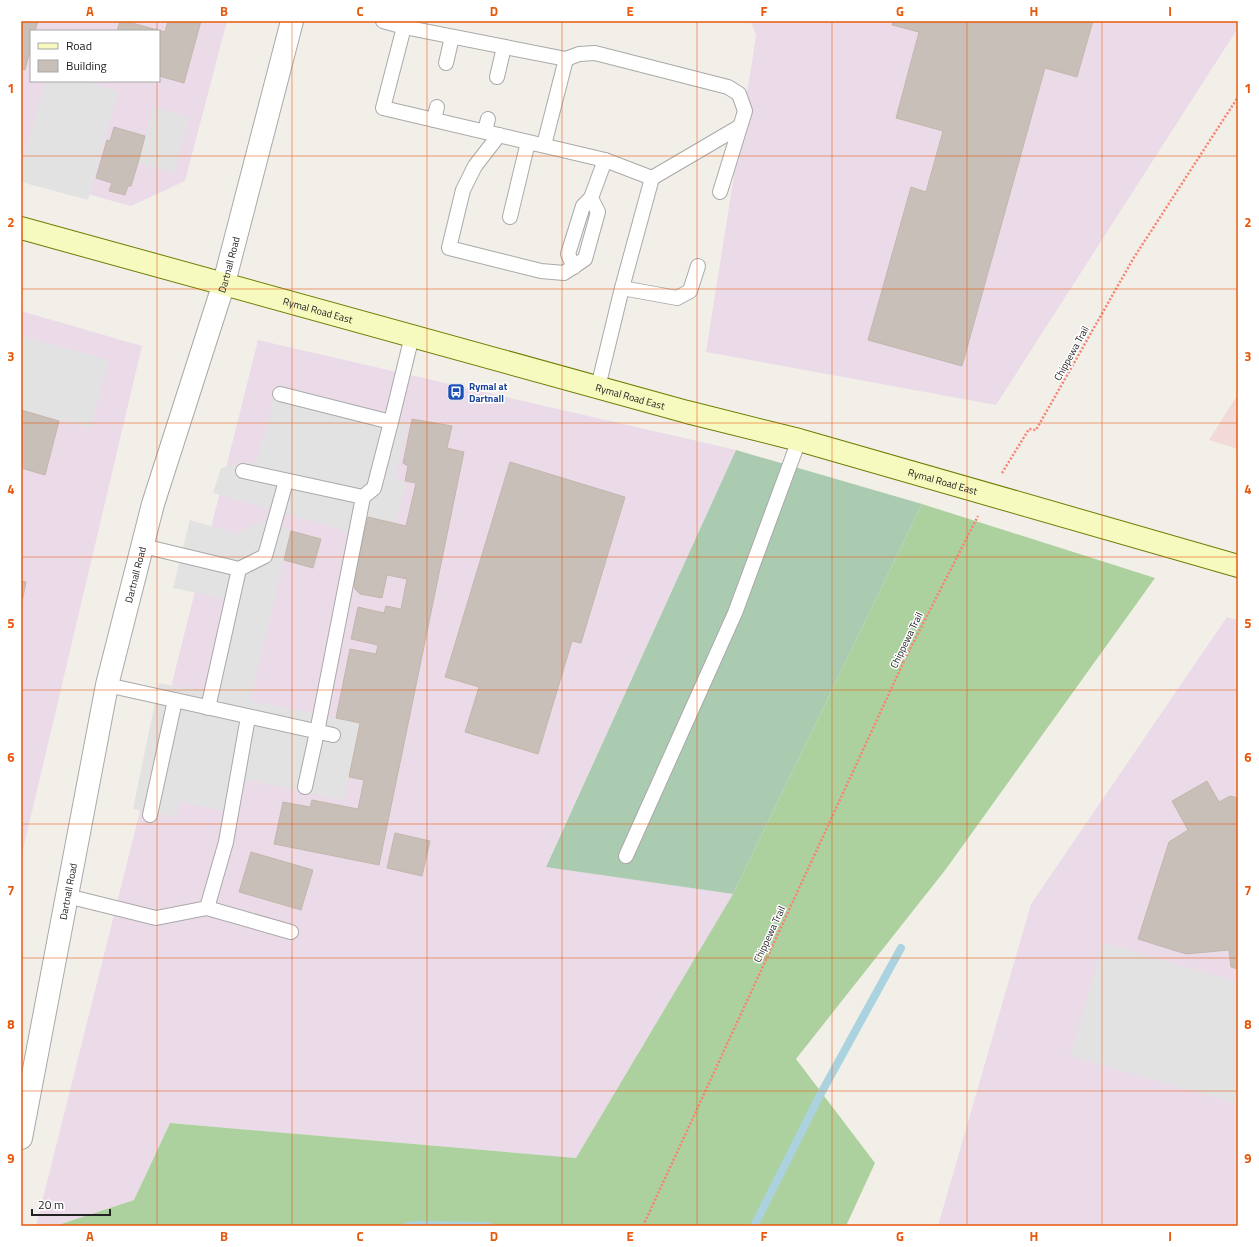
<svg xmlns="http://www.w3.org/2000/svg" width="1259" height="1247" viewBox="0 0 1259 1247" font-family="'Titillium Web',sans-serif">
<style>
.commercial{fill:#f2dad9}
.industrial{fill:#ebdbe8;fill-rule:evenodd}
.forest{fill:#add19e}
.cemetery{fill:#aacbaf}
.parking{fill:#e2e2e2}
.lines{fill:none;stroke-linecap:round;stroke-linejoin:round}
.stream{stroke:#aad3df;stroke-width:8}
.building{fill:#c7bfb8;stroke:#c4b6ab}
.service-casing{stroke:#a9a9a9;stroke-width:16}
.tertiary-casing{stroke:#a9a9a9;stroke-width:24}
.secondary-casing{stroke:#707d05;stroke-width:24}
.path{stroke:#fa8072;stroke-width:2.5;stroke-dasharray:2 2;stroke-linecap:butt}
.service{stroke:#fff;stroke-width:14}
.tertiary{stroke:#fff;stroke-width:22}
.secondary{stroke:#f7fabf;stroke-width:22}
.grid{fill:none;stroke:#e8590c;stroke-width:1;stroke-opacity:0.55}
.labels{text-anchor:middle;stroke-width:3;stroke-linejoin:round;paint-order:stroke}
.street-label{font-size:10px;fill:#222;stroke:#fff}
.transit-label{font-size:10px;font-weight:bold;fill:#164399;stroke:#fff;text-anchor:start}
.neatline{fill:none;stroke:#e8590c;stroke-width:1.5}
.grid-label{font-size:13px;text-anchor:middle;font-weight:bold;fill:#e8590c}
</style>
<rect width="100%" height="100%" fill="#f2efe9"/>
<path class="commercial" d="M1238 394V449L1209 440Z"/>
<g class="industrial">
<path d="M21 21H227L185 181 131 206 21 176ZM31 31H159V81H31Z"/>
<path d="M751 21H1238V28L996 405 706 352 756 36Z"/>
<path d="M21 311 142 346 21 858Z"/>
<path d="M258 340 736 450 546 866 733 894 576 1158 170 1123 134 1200 55 1226H36Z"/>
<path d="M1227 617 1238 620V1226H938L1031 904Z"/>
</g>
<path class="forest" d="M922 504 1155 578 946 869 796 1059 875 1163 846 1226H55L134 1200 170 1123 576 1158 733 894Z"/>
<path class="cemetery" d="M736 450 922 504 733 894 546 867Z"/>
<g class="parking">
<path d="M45 81H81L118 91 88 200 21 182V168Z"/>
<path d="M153 107 189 117 174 173 138 163Z"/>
<path d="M21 336 109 360 90 428 21 410Z"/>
<path d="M279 394 408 423 395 476 406 484 395 525 369 517 363 536 213 493 221 468 257 461 274 397Z"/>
<path d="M190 520 236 534 259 522 291 530 250 701 360 723 344 800 237 778 230 812 180 802 176 817 133 809 159 683 207 692 226 599 173 588Z"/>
<path d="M1103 943 1238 982V1104L1070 1056Z"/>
</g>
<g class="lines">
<g class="stream">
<path d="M408 1226 419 1225 488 1226"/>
<path d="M754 1226 819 1097 901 948"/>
</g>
</g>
<g class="building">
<path d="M21 21H38L35 31H31V47L25 70 21 69Z"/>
<path d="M120 21H125L165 32 168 21H201L184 83 159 76V31H117Z"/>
<path d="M893 21H1093L1077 77 1045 68 962 366 868 340 911 187 926 192 943 131 896 118 919 32 892 25Z"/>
<path d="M114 127 145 136 138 163 131 186H128L125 195 109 191 112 183 96 178 107 140 110 141Z"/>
<path d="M21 410 59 421 45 475 21 468Z"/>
<path d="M412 419 452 426 447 448 464 452 379 865 274 844 283 802 310 807 312 800 358 809 364 780 349 777 360 723 336 718 350 649 376 654 378 645 351 639 358 607 384 613 386 606 401 609 407 579 387 575 382 598 360 594 355 589 354 579 368 517 406 526 416 483 405 481 408 466 403 463Z"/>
<path d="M510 462 625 497 581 643 572 641 538 754 465 732 479 687 445 677Z"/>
<path d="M291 531 321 539 313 568 284 560Z"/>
<path d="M21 581 26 582 21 607Z"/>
<path d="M1207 781 1219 802 1230 796 1238 798V969L1231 967 1229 950 1186 954 1138 939 1169 842 1188 830 1172 801Z"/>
<path d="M395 833 430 841 422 876 387 868Z"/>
<path d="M251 852 313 870 301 910 239 892Z"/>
</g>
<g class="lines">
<defs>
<g id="service">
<path d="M383 21 404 27 383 108 605 160 652 178 622 288 598 387"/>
<path d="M404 27 566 59 579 54 595 53 728 87 739 94 745 111 720 192"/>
<path d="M446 63 452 37"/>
<path d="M497 77 504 47"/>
<path d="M434 120 437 107"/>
<path d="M485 131 488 119"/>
<path d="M499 135 475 166 463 190 449 248 541 271 564 273 585 259 598 212 591 198 605 160"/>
<path d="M544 145 566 59"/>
<path d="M652 178 739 127"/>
<path d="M510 217 528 142"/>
<path d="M574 267 568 254 583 206 591 198"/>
<path d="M622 288 677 298 690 291 698 266"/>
<path d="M280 394 391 422 412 336"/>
<path d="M243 471 363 497 374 488 391 422"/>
<path d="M143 546 239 569 208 708"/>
<path d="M239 569 265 556 286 481"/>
<path d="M107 685 333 735"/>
<path d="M305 787 317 732 363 497"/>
<path d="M150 815 175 700"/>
<path d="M626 856 735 613 799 440"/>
<path d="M67 896 156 918 207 908 291 932"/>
<path d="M207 908 226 842 248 717"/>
</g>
<g id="tertiary">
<path id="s1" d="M21 1138 107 685 153 504 224 283 292 21"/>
</g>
<g id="secondary">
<path id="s2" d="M21 228 687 412 799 440 1238 566"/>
</g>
</defs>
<use href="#service" class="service-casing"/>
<use href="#tertiary" class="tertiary-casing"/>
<use href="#secondary" class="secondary-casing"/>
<g class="path">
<path d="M1002 473 1029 429 1036 430 1133 259 1238 97"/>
<path d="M643 1226 905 659 978 516"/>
</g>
<use href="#service" class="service"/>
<use href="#tertiary" class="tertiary"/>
<use href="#secondary" class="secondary"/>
</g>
<path class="grid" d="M157 21V31M292 21V1226M427 21V1226M562 21V1226M697 21V1226M832 21V1226M967 21V1226M1102 21V1226M157 81V1226M21 156H1238M21 289H1238M21 423H1238M21 557H1238M21 690H1238M21 824H1238M21 958H1238M21 1091H1238"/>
<defs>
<symbol id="bus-square" viewBox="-11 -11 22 22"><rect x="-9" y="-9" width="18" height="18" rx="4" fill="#1a4fb4" stroke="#fff"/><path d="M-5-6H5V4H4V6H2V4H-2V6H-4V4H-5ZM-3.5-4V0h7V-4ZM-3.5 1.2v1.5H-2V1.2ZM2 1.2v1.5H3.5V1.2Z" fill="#fff"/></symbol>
</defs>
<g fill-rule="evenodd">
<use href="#bus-square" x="446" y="382" width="20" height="20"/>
</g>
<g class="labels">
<g class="street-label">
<text dy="4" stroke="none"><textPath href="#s1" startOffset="899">Dartnall Road</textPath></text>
<text dy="4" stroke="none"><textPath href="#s2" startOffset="308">Rymal Road East</textPath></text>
<text transform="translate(1071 353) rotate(-61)" y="4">Chippewa Trail</text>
<text dy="4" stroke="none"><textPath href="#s2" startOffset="632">Rymal Road East</textPath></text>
<text dy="4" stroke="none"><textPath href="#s2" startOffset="956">Rymal Road East</textPath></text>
<text dy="4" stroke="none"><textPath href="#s1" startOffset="575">Dartnall Road</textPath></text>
<text transform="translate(906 640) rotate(-64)" y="4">Chippewa Trail</text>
<text dy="4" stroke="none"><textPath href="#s1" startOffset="251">Dartnall Road</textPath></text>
<text transform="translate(769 934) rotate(-65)" y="4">Chippewa Trail</text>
</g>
<g class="transit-label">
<text x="469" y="390">Rymal at<tspan x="469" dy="12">Dartnall</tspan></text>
</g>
</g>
<rect width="1259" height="1247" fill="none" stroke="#ffffff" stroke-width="44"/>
<rect x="30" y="30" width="130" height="52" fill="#ffffff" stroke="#a7a7a7"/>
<rect x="38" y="43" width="20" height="6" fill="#f7fabf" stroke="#a7a7a7"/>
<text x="66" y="50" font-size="12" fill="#222222">Road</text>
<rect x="38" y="60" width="20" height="12" fill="#c7bfb8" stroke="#a7a7a7"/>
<text x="66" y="70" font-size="12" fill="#222222">Building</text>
<path d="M32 1209v6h78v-6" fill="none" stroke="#222222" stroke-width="2"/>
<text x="38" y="1209" font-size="12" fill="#222222" stroke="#ffffff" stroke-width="3" paint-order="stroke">20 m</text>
<rect x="22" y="22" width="1215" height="1203" class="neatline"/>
<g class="grid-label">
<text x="90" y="16">A</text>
<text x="224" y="16">B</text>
<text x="360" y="16">C</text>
<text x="494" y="16">D</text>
<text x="630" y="16">E</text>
<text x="764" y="16">F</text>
<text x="900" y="16">G</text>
<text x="1034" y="16">H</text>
<text x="1170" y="16">I</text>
<text x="11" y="93">1</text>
<text x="1248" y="93">1</text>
<text x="11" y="227">2</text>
<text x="1248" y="227">2</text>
<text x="11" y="361">3</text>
<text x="1248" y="361">3</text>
<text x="11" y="494">4</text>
<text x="1248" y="494">4</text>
<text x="11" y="628">5</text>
<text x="1248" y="628">5</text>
<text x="11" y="762">6</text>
<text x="1248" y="762">6</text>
<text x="11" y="895">7</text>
<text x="1248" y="895">7</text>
<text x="11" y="1029">8</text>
<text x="1248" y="1029">8</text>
<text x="11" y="1163">9</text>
<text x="1248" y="1163">9</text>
<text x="90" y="1241">A</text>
<text x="224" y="1241">B</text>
<text x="360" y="1241">C</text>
<text x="494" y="1241">D</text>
<text x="630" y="1241">E</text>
<text x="764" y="1241">F</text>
<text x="900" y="1241">G</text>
<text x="1034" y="1241">H</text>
<text x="1170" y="1241">I</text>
</g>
</svg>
